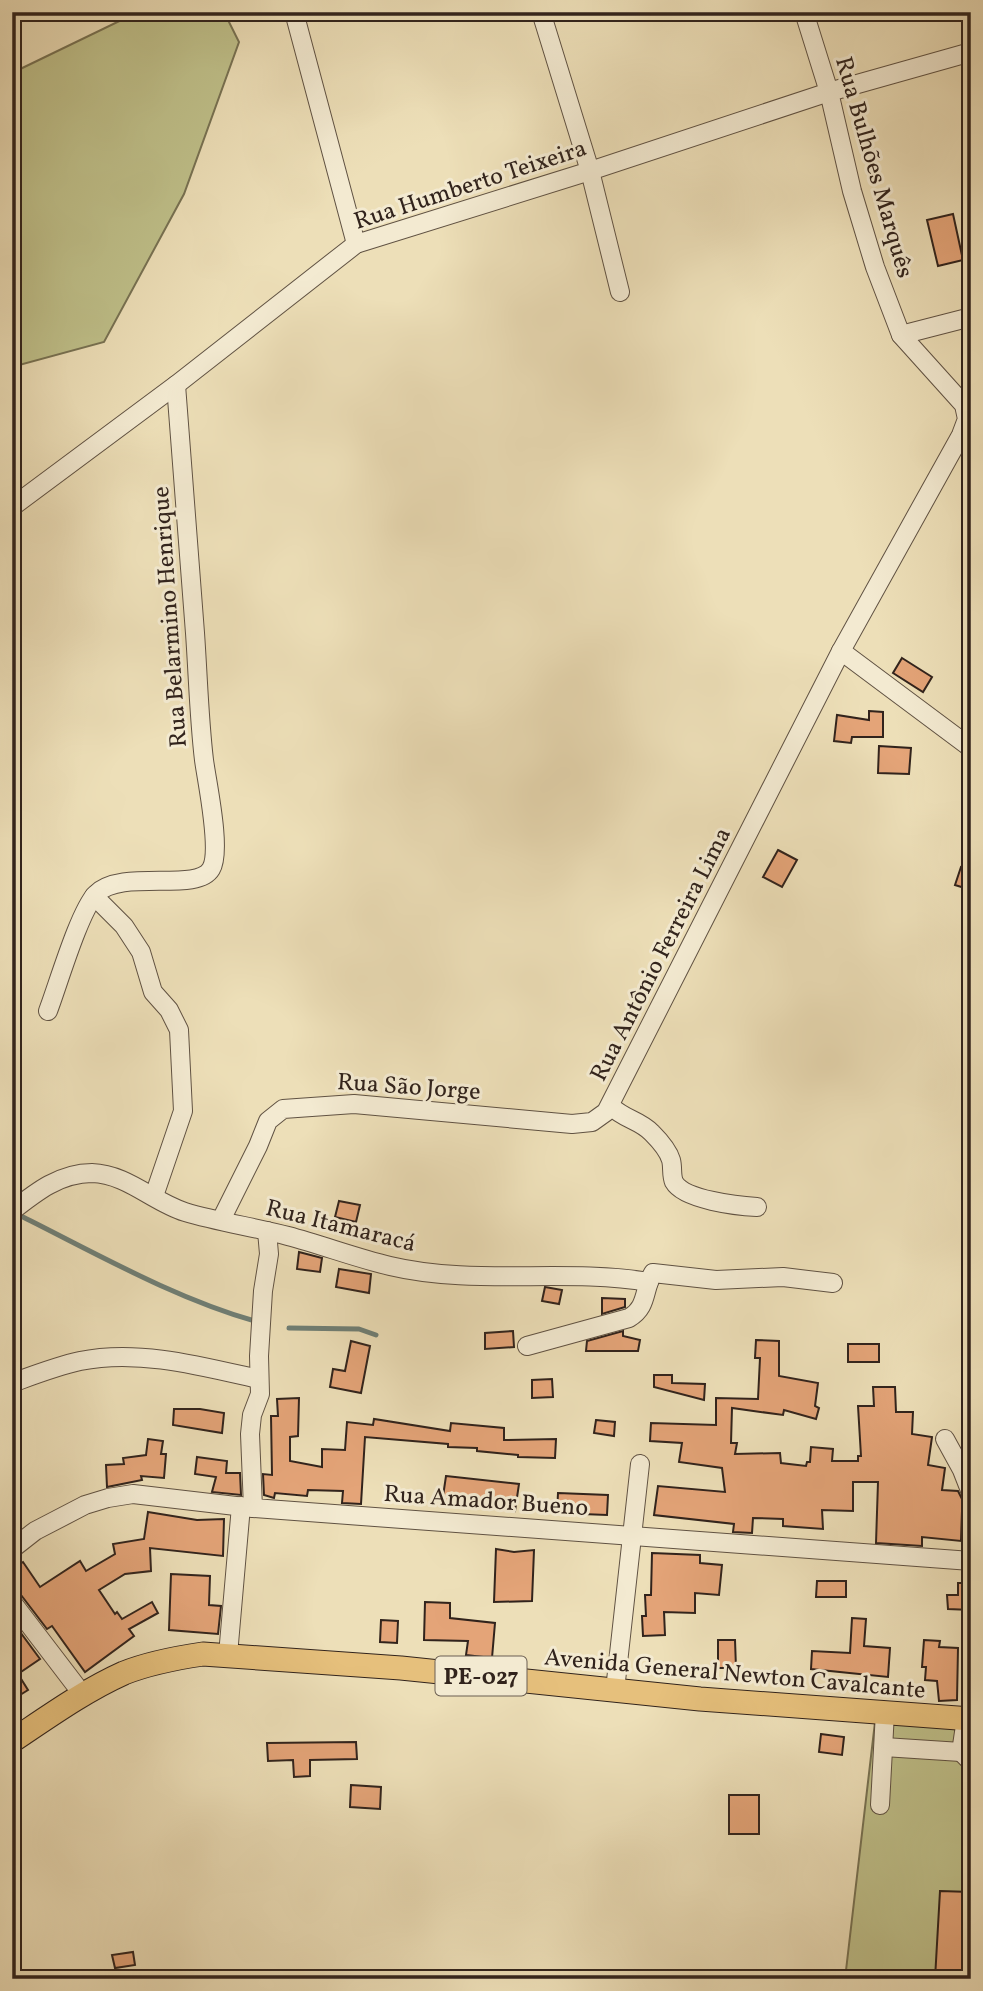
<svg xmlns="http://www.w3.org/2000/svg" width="983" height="1991" viewBox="0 0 983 1991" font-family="Vollkorn,serif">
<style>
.green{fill:#bfc08a;stroke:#787253;stroke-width:2}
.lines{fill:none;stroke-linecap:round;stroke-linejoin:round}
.stream{stroke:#6f7f76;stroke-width:5}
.building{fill:#e4a478;stroke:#31231c;stroke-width:2}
.minor-casing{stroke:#605243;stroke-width:20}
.major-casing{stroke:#31231c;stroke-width:25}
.minor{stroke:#f3ead1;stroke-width:18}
.major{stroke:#e6c07c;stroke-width:23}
.labels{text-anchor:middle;stroke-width:6;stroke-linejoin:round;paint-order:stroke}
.shield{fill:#f3ead1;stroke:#6b5f52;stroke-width:2}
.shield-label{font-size:23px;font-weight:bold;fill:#31231c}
.street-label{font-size:24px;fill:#31231c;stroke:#f3ead1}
</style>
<rect width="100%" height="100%" fill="#eddfb8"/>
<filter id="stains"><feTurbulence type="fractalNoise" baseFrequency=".00286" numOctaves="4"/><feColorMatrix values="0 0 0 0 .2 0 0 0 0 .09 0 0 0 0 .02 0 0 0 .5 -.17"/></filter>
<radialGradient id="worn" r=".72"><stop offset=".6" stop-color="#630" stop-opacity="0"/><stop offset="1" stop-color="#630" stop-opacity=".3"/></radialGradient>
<g class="green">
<path d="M138 12H224L239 42 184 194 104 342 12 367V73Z"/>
<path d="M875 1722 971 1728V1979H845Z"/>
</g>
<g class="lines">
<g class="stream">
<path d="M23 1217C99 1255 176 1299 258 1322"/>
<path d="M289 1328 359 1329 376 1335"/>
</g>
</g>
<g class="building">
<path d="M953 214 963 260 938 266 927 220Z"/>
<path d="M902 658 932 677 923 692 893 673Z"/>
<path d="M869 711 883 712V737H852L851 743 834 741 837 715 869 720Z"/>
<path d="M879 746 911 748 909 774 878 773Z"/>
<path d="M778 850 797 860 782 887 763 877Z"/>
<path d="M961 867 971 870V890L955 885Z"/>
<path d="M339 1201 360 1205 356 1222 335 1217Z"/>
<path d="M299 1252 322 1258 320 1272 297 1269Z"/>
<path d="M339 1269 371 1274 369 1293 336 1287Z"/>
<path d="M545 1287 562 1290 559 1304 542 1301Z"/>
<path d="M602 1298 625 1299V1307L602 1314Z"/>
<path d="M513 1331 514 1347 485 1349V1333Z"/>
<path d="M623 1331V1336L640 1340 638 1351H586L587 1341Z"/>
<path d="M756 1340 779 1341V1376L818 1383 815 1406 819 1408 816 1419 784 1410 783 1415 732 1408 731 1443H737L735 1454 780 1453 781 1463 806 1466 807 1462H810L811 1447 833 1449 832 1461H858V1456H861L858 1406H874L873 1387H895L896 1412H913L912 1434 932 1437 928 1465 945 1468 942 1490 958 1491 963 1501 971 1504V1512L962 1511 961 1541 922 1537V1546L876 1543 878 1482H853V1511L822 1510 823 1529 783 1526V1519L753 1518 752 1533 733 1532 734 1524 654 1515 658 1486 725 1492 722 1468 679 1462 682 1443 650 1441 651 1423 716 1425V1398L758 1399 760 1358H755Z"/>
<path d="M351 1341 370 1346 361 1393 330 1387 333 1369 345 1371Z"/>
<rect x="848" y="1344" width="31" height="18"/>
<path d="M654 1375H672V1383L705 1384 704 1400 654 1387Z"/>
<path d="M552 1379 553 1397 532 1398V1380Z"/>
<path d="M299 1398 298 1436 290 1437V1461L322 1467V1449L345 1450 347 1422 373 1425 374 1419 450 1431 451 1423 504 1428V1440L556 1439 555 1458 518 1457V1455L477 1451V1448L448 1447V1444L365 1437 361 1504 342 1503 343 1491 308 1490 307 1496 275 1493 274 1498 264 1495 263 1474 272 1475 271 1416H278L277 1399Z"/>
<path d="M174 1409H200L224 1413 222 1433 173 1425Z"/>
<path d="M596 1420 615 1422 614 1436 594 1433Z"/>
<path d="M148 1439 163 1441 161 1454H166L164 1478 141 1476 142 1480 107 1487 106 1465 124 1464 123 1458 146 1455Z"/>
<path d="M197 1457 227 1461 226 1473H240L241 1495 212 1492 216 1477 195 1474Z"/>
<path d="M446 1476 519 1484 515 1511 462 1503 461 1506 442 1503Z"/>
<path d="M558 1493 608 1495 607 1515 557 1513Z"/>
<path d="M148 1512 197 1520 224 1519 223 1556 150 1548 151 1571 125 1574 99 1590 115 1614 117 1612 122 1619 152 1602 158 1613 129 1629 134 1636 85 1672 52 1626 47 1629 21 1595 12 1591V1569L23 1562 40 1587 80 1561 86 1571 115 1554 113 1544 144 1539Z"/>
<path d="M496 1549 514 1552 534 1550 532 1601 494 1602Z"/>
<path d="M652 1553 700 1555V1563L722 1565 719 1595 695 1593V1613L664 1612 665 1635 643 1636 642 1616H646L645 1595H651Z"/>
<path d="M171 1574 210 1576 209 1605 221 1606 218 1634 169 1630Z"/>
<path d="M817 1581H846V1597H816Z"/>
<path d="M958 1583H971V1610L948 1609 947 1595H958Z"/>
<path d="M425 1602 450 1603V1618L495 1623 492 1658 466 1655 468 1641 424 1640Z"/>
<path d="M852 1618 866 1619 864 1646 890 1648 888 1677 811 1669 812 1651 850 1653Z"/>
<path d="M381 1620 398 1621 397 1643 380 1642Z"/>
<path d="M12 1621 40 1659 18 1674 28 1690 12 1700Z"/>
<path d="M718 1640H735L736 1668H718Z"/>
<path d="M924 1640 940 1641 939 1647 958 1648 957 1700 939 1701 937 1681 925 1680 926 1667H922Z"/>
<path d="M821 1734 844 1737 842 1755 819 1752Z"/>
<path d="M356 1742 357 1759 310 1760V1776L294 1777 293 1760 268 1761 267 1743Z"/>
<path d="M351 1785 381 1787 380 1809 350 1807Z"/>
<rect x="729" y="1795" width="30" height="39"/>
<path d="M940 1891 971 1892V1979H935Z"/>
<path d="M133 1952 135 1965 115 1968 112 1955Z"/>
</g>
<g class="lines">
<defs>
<g id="minor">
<path d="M294 12 356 244"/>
<path d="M541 12 590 171 620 292"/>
<path d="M901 335 971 317"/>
<path d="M12 507 176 385 356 244 590 171 829 92 971 52"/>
<path d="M841 651 971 748"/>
<path d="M94 896 124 926 141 952 153 992 169 1010 179 1030 183 1111 154 1196"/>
<path d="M48 1011C58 985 79 912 96 894 122 868 197 893 211 869 222 851 207 783 204 760 199 718 198 675 195 633 189 550 182 468 176 385"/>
<path d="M611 1106C623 1119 640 1120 652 1133 659 1140 668 1150 671 1160 673 1167 671 1175 674 1182 684 1200 738 1206 757 1207"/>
<path d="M12 1211C36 1192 60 1173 92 1173 127 1174 153 1202 185 1212 218 1222 254 1227 288 1236 322 1245 356 1258 390 1266 474 1286 564 1268 649 1282"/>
<path d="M221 1220 258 1146 268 1121 283 1109 354 1104 572 1124 592 1122 606 1112 841 651 961 435 967 419 964 405 901 335 875 267 852 191 829 92 804 12"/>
<path d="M527 1346 629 1318C648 1307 643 1290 653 1273L716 1280 783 1277 833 1283"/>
<path d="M12 1383C34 1375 57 1366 80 1361 138 1349 201 1366 258 1379"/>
<path d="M945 1439 962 1470 971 1493"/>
<path d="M253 1508 250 1434 252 1415 260 1394 259 1356 263 1291 269 1254 267 1231"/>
<path d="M12 1549 35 1531 85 1505 108 1498 133 1494 253 1508 971 1561"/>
<path d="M12 1602 83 1695"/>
<path d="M228 1655 241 1506"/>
<path d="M615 1690 640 1464"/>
<path d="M966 1719 961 1752 971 1762"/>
<path d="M884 1747 961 1752"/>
<path d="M880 1805 885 1712"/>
</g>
<path id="major" d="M12 1741C48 1717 84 1691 124 1673 149 1663 176 1658 203 1654L401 1668 700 1699 971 1719"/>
</defs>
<use href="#minor" class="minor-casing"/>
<use href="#major" class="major-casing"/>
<use href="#minor" class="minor"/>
<use href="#major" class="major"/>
</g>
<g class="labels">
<rect class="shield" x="435.5" y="1656.5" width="91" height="39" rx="5"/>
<g class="shield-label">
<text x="481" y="1684">PE-027</text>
</g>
<g class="street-label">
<text transform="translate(875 167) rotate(74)" y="8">Rua Bulhões Marquês</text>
<text transform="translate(470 184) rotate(-18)" y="8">Rua Humberto Teixeira</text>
<text transform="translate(169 617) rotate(-94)" y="8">Rua Belarmino Henrique</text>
<text transform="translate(660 954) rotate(-63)" y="8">Rua Antônio Ferreira Lima</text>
<text transform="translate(409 1086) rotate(4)" y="8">Rua São Jorge</text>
<text transform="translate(341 1225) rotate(14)" y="8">Rua Itamaracá</text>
<text transform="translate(486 1500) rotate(4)" y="8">Rua Amador Bueno</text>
<text transform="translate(735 1673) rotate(5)" y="8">Avenida General Newton Cavalcante</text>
</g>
</g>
<rect width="983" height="1991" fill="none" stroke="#eddfb8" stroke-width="42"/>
<rect x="14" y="14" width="955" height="1963" fill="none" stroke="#31231c" stroke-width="3.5"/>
<rect x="21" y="21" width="941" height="1949" fill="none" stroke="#31231c" stroke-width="2"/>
<rect width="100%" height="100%" filter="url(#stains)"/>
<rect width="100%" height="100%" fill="url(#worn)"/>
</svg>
